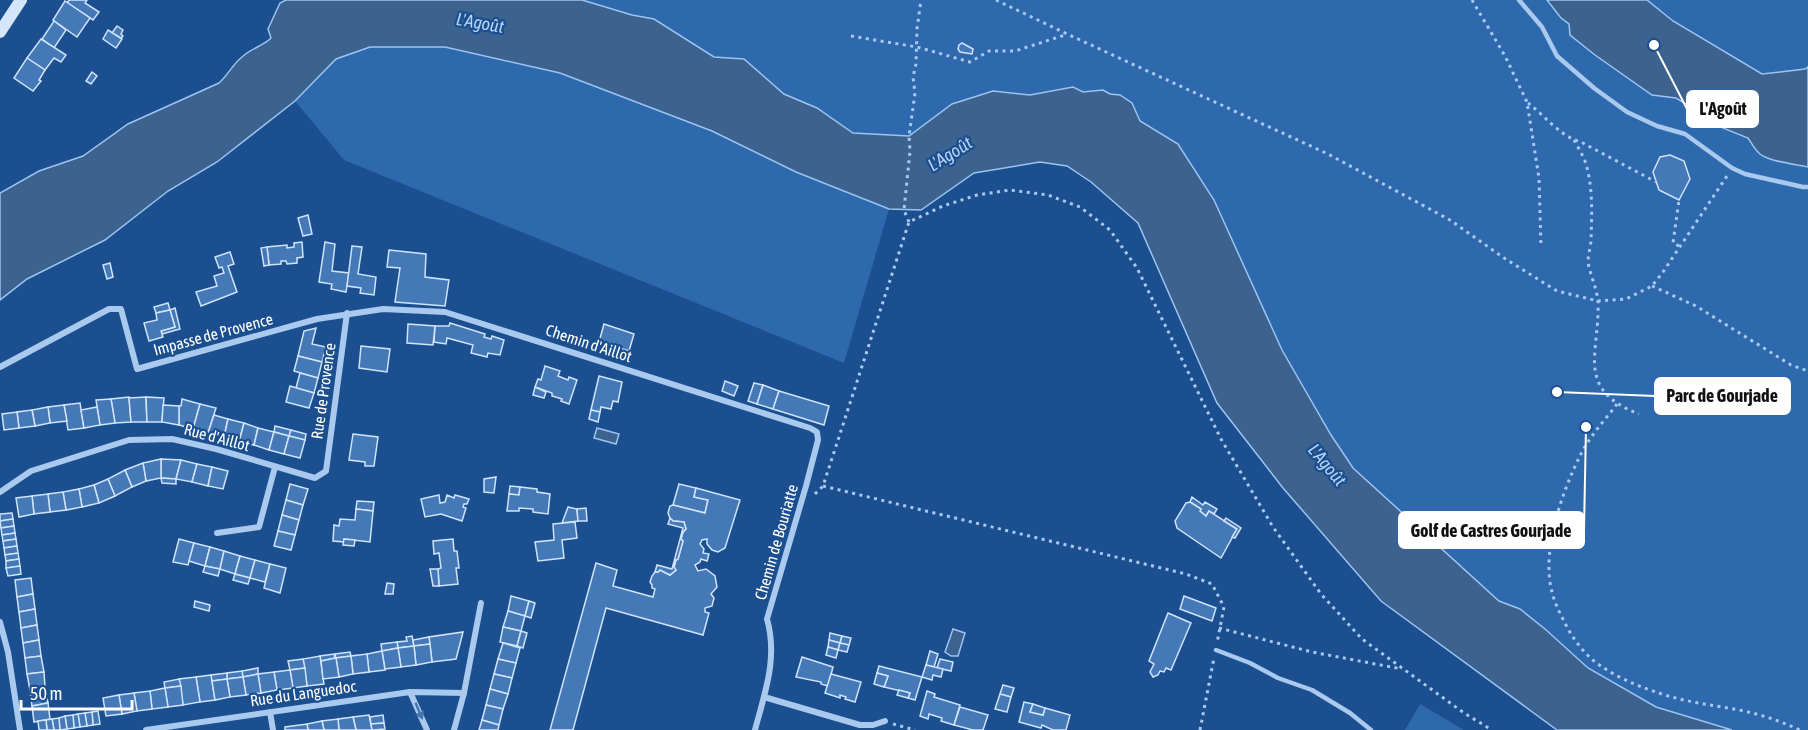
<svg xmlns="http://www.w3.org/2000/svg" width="1808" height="730" viewBox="0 0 1808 730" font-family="'Asap Condensed',sans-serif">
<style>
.green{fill:#2e69ad}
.water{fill:#3c6290;stroke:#9cc4f0;stroke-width:1.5}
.building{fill:#4478b7;stroke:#cfe3fa;stroke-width:1.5}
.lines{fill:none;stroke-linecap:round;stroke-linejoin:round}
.path{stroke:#a9c9ee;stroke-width:3;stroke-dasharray:3 4.5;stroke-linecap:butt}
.lane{stroke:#a9c9ee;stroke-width:4.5}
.street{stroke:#a9c9ee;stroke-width:6}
.secondary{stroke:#d6e6fa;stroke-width:12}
.oneway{fill:#4674ac}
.labels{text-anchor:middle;stroke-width:4.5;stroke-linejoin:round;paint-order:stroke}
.street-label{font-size:16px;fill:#fff;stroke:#1b4f8f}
.water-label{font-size:18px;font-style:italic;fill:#b5d3f5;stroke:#1b4f8f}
.leader{fill:none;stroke:#fff;stroke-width:2}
.callout-dot{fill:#fff;stroke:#1b4f8f;stroke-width:2}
.callout{fill:#fff;stroke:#fff;stroke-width:2}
.callout-label{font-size:18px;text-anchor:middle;font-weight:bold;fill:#111}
</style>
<rect width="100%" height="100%" fill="#1b4f8f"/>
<g class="green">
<path d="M582 0H1808V730H1732L1656 707 1588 668 1545 629 1520 609 1500 601 1353 469 1331 435 1282 350 1214 200 1178 144 1140 121 1132 103 1120 95 1110 94 1103 90 1083 92 1073 87 1030 95 993 91 951 104 909 136 853 133 817 108 785 94 744 59 714 57 654 19 632 15Z"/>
<path d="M370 47H445L560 73 712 131 796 172 889 209 844 363 344 160 295 101 336 59Z"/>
<path d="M1420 704 1464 730H1405Z"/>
</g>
<g class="water">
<path d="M286 0H582L632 15 654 19 714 57 744 59 784 94 817 108 853 133 909 136 952 104 993 91 1030 95 1073 87 1083 92 1103 90 1110 94 1120 95 1132 103 1140 121 1178 144 1214 200 1282 350 1331 435 1353 468 1499 601 1520 609 1545 629 1588 668 1656 707 1732 730H1557L1381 601 1283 488 1217 403 1138 223 1091 182 1067 166 1040 162 974 173 921 210 889 209 796 172 712 131 560 73 445 47H370L336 59 295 101 217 162 168 191 105 240 27 279 0 300V193L39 171 83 156 128 124 219 83C228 75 233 64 242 57 250 49 263 46 271 38L268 29 280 3Z"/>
<path d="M1547 0H1647L1673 21 1762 74 1805 69 1808 67V167C1795 164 1770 162 1760 154 1755 150 1752 144 1748 138L1703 120 1696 110 1676 98 1652 95 1595 55 1570 35 1569 24 1561 18Z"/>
<path d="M597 428 619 434 616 444 594 438Z"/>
<path d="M953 629 965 633 958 656H951L945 652Z"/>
</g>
<g class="building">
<path d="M69 0H87L85 3 99 12 93 20 67 3Z"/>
<path d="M65 1 90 18 77 37 53 20Z"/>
<path d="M54 21 66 30 54 48 42 39Z"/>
<path d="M117 26 123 30 121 34 123 36 121 38 112 33Z"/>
<path d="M108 30 122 39 116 48 103 39Z"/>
<path d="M41 39 66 55 61 62 54 58 45 70 27 58Z"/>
<path d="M962 43 973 49 972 54 960 52 958 49 959 45Z"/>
<path d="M27 58 45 70 39 80 41 81 33 91 14 78Z"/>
<path d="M92 72 97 76 91 84 86 81Z"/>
<path d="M1670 155 1684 161 1690 179 1679 200 1659 190 1653 172 1660 157Z"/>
<path d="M308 215 312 234 303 236 298 218Z"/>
<path d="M302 242 303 257 297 258V263L287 264 286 261H281V264L269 265 267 247 287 245V248L294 247V243Z"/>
<path d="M325 242 335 244 332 271 349 273 346 292 331 289 332 284 319 282Z"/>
<path d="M352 246 362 247 358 274 376 277 374 295 360 293 361 288 347 286Z"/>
<path d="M267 247 269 265 264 266 261 248Z"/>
<path d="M389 250 426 254 425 277 449 280 445 306 395 302 400 268 387 267Z"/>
<path d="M230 252 234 264 228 266 237 292 201 306 196 292 217 286 214 276 224 273 222 267 219 268 215 257Z"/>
<path d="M110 263 113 277 107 279 103 265Z"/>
<path d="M168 303 170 310 156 313 154 307Z"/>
<path d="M175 308 180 329 162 334 161 331 175 327 170 310Z"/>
<path d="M170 310 175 327 161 331 163 337 149 341 144 323 157 320 156 313Z"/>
<path d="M450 323 485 334 484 337 491 339 492 336 504 340 500 355 488 353 487 357 471 353 473 345 447 338 446 344 434 342 435 326H449Z"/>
<path d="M408 324 435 326 433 345 407 343Z"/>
<path d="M604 324 634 334 629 351 599 342Z"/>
<path d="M316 328 312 344 326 347 322 362 298 356 304 331Z"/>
<path d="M361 346 390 349 387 372 359 368Z"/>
<path d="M298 356 322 362 318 378 294 371Z"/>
<path d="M545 366 560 371 558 376 568 380 569 377 577 380 569 404 561 401 562 399 552 396V393L535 387 538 379 541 380Z"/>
<path d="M300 373 318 378 314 393 296 388Z"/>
<path d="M599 376 622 382 618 402 613 401 611 409 601 407 600 412 591 410Z"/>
<path d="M725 381 738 386 734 396 722 391Z"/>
<path d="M754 383 763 385 757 404 748 401Z"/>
<path d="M763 385 779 391 773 409 757 404Z"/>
<path d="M290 386 314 393 309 408 286 402Z"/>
<path d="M535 387 546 392 544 398 533 395Z"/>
<path d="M779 391 829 406 824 425 773 409Z"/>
<path d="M129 397 131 422 115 423 111 399Z"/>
<path d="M146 397 147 422H131L129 398Z"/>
<path d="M146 397 164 398 162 422H147Z"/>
<path d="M111 399 115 423 100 425 96 400Z"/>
<path d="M182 399 200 404 193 429 179 425V406H181Z"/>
<path d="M80 403 84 428 68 430 64 405Z"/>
<path d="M200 404 216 408 208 433 193 429Z"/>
<path d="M64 405 67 421 50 423 48 407Z"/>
<path d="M163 405 179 406V425L162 422Z"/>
<path d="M48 407 50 423 35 426 32 410Z"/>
<path d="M97 407 100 425 84 428 81 410Z"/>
<path d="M32 410 35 426 19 428 17 412Z"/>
<path d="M591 410 600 412 598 422 589 419Z"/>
<path d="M17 412 19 428 4 430 2 414Z"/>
<path d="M214 415 228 419 224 437 208 433Z"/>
<path d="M228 419 244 423 239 442 224 437Z"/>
<path d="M244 423 258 428 254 445 239 442Z"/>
<path d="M275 426 291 430 289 436 274 432Z"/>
<path d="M258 428 274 432 269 450 254 445Z"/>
<path d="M291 430 306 434 305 440 289 436Z"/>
<path d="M274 432 289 436 284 454 269 450Z"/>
<path d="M353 434 378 437 374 466H365V462L349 460Z"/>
<path d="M289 436 305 440 300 458 284 454Z"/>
<path d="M161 459 181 460 176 479 161 478Z"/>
<path d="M161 459V478L146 481 143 463Z"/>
<path d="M181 460 197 464 192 482 176 479Z"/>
<path d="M143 463 146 481 132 487 125 470Z"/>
<path d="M197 464 212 467 208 486 192 482Z"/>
<path d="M212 467 228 471 223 489 208 486Z"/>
<path d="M125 470 132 487 115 496 108 479Z"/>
<path d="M496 477 494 493 484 492V479Z"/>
<path d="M161 478 176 479V484L162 483Z"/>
<path d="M108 479 115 496 99 503 94 485Z"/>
<path d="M290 484 308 489 303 505 286 500Z"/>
<path d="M679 484 696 488 694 497 708 500 705 513 673 505Z"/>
<path d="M94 485 99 503 82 507 79 489Z"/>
<path d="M510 486 520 487 519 495 509 494Z"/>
<path d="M520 487 537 489V492L550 494 548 514 533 512V509L519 508V511H507L509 494 519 495Z"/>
<path d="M696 488 740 500 725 548 718 552 712 550 707 544V539L702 540 700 544 704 549 703 553 709 554 707 561 701 559 700 562 695 565 698 571 706 569 715 576 717 587 711 594 714 598 712 606 705 608V612L709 613 703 635 606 608 573 730H550L596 563 617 570 613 586 653 597 655 589 652 588V585L650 582 652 576 655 572H658L660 570 670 575 676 570 674 567 676 560 678 559 683 541 681 539 683 532 686 529 684 522 673 521 670 518 668 513 670 506 673 505 705 513 708 500 694 497Z"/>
<path d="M79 489 82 507 66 510 63 492Z"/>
<path d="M63 492 66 510 50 512 48 494Z"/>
<path d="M48 494 50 512 34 514 32 496Z"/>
<path d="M439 495 440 503 445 502 447 495 454 498 455 495 469 499 467 504H464L463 507 466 508 462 521 441 514 425 517 421 499Z"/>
<path d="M32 496 34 514 19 517 16 498Z"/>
<path d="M1192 497 1203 505 1205 502 1217 509 1214 514 1209 511 1206 516 1200 511 1201 509 1190 502Z"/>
<path d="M286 500 303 505 299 520 282 515Z"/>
<path d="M357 501 374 502 373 511 356 509Z"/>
<path d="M1190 502 1201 509 1200 511 1206 516 1209 511 1237 529 1221 558 1177 528 1175 521 1186 503Z"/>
<path d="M568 507 577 509 578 521 562 523Z"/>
<path d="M586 508 587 521H578L577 509Z"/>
<path d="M356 509 373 511 370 542 344 539V542L333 541 334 525 339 526 340 519 355 520Z"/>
<path d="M12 513 13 519 0 521V514Z"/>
<path d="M282 515 299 520 295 535 278 531Z"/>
<path d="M670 518 673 521 684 522 686 529 683 532 681 539 683 541 678 559 676 560 674 567 676 570 670 575 660 570 658 572H655L657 565 672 569 683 528 668 524Z"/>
<path d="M1226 518 1241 528 1235 538 1232 537 1237 529 1224 521Z"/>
<path d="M13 519 14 526 1 528 0 521Z"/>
<path d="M575 522 577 538 562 540 564 558 538 561 535 542 554 540 553 524Z"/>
<path d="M14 526 15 533 2 535 1 528Z"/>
<path d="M278 531 295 535 291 550 274 546Z"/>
<path d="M15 533 16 539 3 541 2 535Z"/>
<path d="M16 539 17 546 4 548 3 541Z"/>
<path d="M179 539 194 543 188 565 173 562Z"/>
<path d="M344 539 355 540 354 546 343 545Z"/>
<path d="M453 539 454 551H457L459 568H456L458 584 439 586 438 569 441 568 439 553 434 554 433 541Z"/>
<path d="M194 543 210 547 205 566 189 561Z"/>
<path d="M17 546 18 553 5 555 4 548Z"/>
<path d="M210 547 224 551 220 569 205 566Z"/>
<path d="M224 551 240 556 235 574 220 569Z"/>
<path d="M18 553 19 559 6 561 5 555Z"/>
<path d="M240 556 255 560 250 578 235 574Z"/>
<path d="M19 559 20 566 6 568V561Z"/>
<path d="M255 560 270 564 265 582 250 578Z"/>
<path d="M270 564 286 568 280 593 264 588Z"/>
<path d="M20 566 21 574 8 576 6 568Z"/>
<path d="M205 566 220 569 218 576 203 572Z"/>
<path d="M430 569H438L439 586H433Z"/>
<path d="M235 574 250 578 248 584 233 580Z"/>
<path d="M31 578 33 594 17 597 15 580Z"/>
<path d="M387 583 394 584 393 594H385Z"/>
<path d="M33 594 35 609 19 612 17 597Z"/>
<path d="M511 596 529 601 525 616 508 611Z"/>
<path d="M1184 596 1216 608 1212 621 1180 609Z"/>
<path d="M195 601 210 605 209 611 194 607Z"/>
<path d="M529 601 535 603 531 618 525 616Z"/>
<path d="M35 609 37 625 21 628 19 612Z"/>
<path d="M508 611 525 616 521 631 503 627Z"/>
<path d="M1168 613 1191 623 1171 670 1166 668 1164 672 1160 671 1158 675 1153 677 1150 672 1154 664 1149 661Z"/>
<path d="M37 625 39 640 23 643 21 628Z"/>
<path d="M503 627 521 631 517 646 500 642Z"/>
<path d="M521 631 527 633 523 648 517 646Z"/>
<path d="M463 632 456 659 432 662 429 637Z"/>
<path d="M830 633 842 636 840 643 829 640Z"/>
<path d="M412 636 414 646 398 648 397 642 407 641 406 637Z"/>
<path d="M842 636 851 638 849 645 840 643Z"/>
<path d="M429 637 430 644 414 646 413 640Z"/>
<path d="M39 640 41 656 25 658 23 643Z"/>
<path d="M829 640 840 643 838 650 828 647Z"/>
<path d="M397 642 398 648 382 651 381 644Z"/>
<path d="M503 643 520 648 516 663 498 659Z"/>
<path d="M840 643 849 645 847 652 838 650Z"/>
<path d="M430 644 432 662 416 665 414 646Z"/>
<path d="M414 646 416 665 401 667 398 648Z"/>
<path d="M828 647 838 650 836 658 826 655Z"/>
<path d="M398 648 401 667 385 669 382 651Z"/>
<path d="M382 651 385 670 369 672 367 654Z"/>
<path d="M930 651 938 654 934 667 926 665Z"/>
<path d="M350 652 351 656 336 658 335 654Z"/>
<path d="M334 654 335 658 321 661 320 656Z"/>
<path d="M367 654 369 672 353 674 351 656Z"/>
<path d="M41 656 44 672 27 674 25 658Z"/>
<path d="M320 656 324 684 307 686 303 659Z"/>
<path d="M351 656 353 674 339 677 336 658Z"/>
<path d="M802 657 833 667 828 686 821 684V682L796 677Z"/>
<path d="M336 658 339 677 323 679 321 661Z"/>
<path d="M303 659 305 668 290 670 288 661Z"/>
<path d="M498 659 516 663 512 678 494 674Z"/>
<path d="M940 659 953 662 951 671 937 668Z"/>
<path d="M926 665 943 669 941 677 933 675 932 680 922 677Z"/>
<path d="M879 666 922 677 915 700 908 698 910 693 884 687 888 676 877 673Z"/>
<path d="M258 668V674L243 677 242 671Z"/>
<path d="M305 668 307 686 293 688 290 670Z"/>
<path d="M290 670 293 688 277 690 274 672Z"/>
<path d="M242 671 243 677 227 679V673Z"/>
<path d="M44 672 45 687 30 690 27 674Z"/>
<path d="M274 672 277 690 261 693 258 674Z"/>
<path d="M227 673V679L212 681 211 675Z"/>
<path d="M877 673 888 676 884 687 874 684Z"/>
<path d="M258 674 261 693 246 695 243 677Z"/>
<path d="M494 674 512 678 508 694 490 689Z"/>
<path d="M831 674 861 682 855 702 845 699 846 697 840 695V698L825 693Z"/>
<path d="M211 675 215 700 200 702 196 677Z"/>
<path d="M196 677 200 702 183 705 179 679Z"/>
<path d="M243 677 246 695 230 697 227 679Z"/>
<path d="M179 679 181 686 165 688 164 682Z"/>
<path d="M227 679 230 697 215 700 212 681Z"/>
<path d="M1003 685 1014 688 1011 697 1000 694Z"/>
<path d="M181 686 183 705 168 707 165 688Z"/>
<path d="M45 687 48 703 32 706 30 690Z"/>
<path d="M165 688 168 707 152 709 150 691Z"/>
<path d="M490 689 508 694 503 709 486 705Z"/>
<path d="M899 690 910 693 908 698 897 695Z"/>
<path d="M150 691 152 709 137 711 134 693Z"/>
<path d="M927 691 935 694 934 697 960 705 954 725 941 721 942 718 929 714 928 719 920 716Z"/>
<path d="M134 693 137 711 122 714 119 695Z"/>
<path d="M1000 694 1011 697 1007 712 995 709Z"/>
<path d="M119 695 122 714 106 716 103 698Z"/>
<path d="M1024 702 1033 704 1030 712 1043 715 1045 708 1070 715 1066 730H1053L1042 725 1041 728 1019 722Z"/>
<path d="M48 703 50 719 34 722 32 706Z"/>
<path d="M1033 704 1045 708 1043 715 1030 712Z"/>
<path d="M486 705 503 709 499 725 482 720Z"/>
<path d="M960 707 988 715 983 730H973L954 725Z"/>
<path d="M98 711 100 724 93 725 92 712Z"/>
<path d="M92 712 93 725 87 726 85 713Z"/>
<path d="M85 713 87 726 80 727 78 714Z"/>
<path d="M78 714 80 727 74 728 73 715Z"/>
<path d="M73 715 74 728 67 729 65 716Z"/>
<path d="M369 715 372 730H356L353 717Z"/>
<path d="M383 715 384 723 371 724 370 717Z"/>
<path d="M65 716 67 729 60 730 59 718Z"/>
<path d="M353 717 356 730H339L338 719Z"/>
<path d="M59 718 60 730H54L52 719Z"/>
<path d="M52 719 54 730H47L46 720Z"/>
<path d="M338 719 339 730H324L322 721Z"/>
<path d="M46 720 47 730H39L38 721Z"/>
<path d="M482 720 499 725 498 730H479Z"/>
<path d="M322 721 324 730H308L307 724Z"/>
<path d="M384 723 385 729 372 730 371 724Z"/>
<path d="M307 724 308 730H285V727Z"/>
</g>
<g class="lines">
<g class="path">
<path d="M996 0 1067 34 1328 154 1450 220 1504 258 1557 291 1598 301 1626 299 1652 286 1663 272 1727 176"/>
<path d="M1472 0 1505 56 1527 102 1539 178 1541 246"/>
<path d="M851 36 917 47 970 62 989 51H1015L1065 35"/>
<path d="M1528 103C1545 116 1561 137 1581 142L1656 182"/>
<path d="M1574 140C1578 147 1582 154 1585 161 1593 185 1592 213 1591 239 1591 246 1588 254 1588 262 1590 275 1597 288 1598 302 1600 353 1574 389 1639 414"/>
<path d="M909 222 904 210 910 151 909 136 915 93 913 77 916 64 917 29 921 0"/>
<path d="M1679 246 1673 243 1679 200"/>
<path d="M1652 286 1696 306 1791 365 1808 371"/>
<path d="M1617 404C1605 420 1589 437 1580 456 1562 492 1541 551 1552 592 1555 605 1562 617 1568 629 1577 644 1587 657 1601 666 1618 678 1640 687 1659 693 1685 702 1712 705 1739 710 1760 714 1780 721 1800 730"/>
<path d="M823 486 1186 574 1212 584 1224 607 1217 643"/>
<path d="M815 494 823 486 909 222 943 206 977 195 1010 190 1048 195 1080 207 1110 230 1137 268 1221 439 1273 527 1321 594 1362 639 1464 713 1492 730"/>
<path d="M1219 628 1312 652 1402 669"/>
<path d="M893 724 915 730"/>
<path d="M1200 730 1214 658"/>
</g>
<g class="lane">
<path d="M1519 0 1542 27 1557 56 1594 88 1627 112 1657 126 1685 134 1732 168 1745 174 1803 187H1808"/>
<path d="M1216 650 1250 663 1278 678 1312 690 1350 713 1371 730"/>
</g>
<g class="street">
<path d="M0 367 109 309H121L137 369 317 319 383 309 445 312 810 428 817 432 818 440 806 486 767 619C778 658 765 692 755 730"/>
<path d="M0 492 31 471 129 440 172 439 216 449 315 478 326 471 347 313"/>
<path d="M217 533 259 527 275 467"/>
<path d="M0 622 8 652 20 730"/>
<path d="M410 692 427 730"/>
<path d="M764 697 860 725H873L885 721"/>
<path d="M270 712 273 730"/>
<path d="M146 730 410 692 464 693"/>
<path d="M454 730 464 693 481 603"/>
</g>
<path class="secondary" d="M0 32 21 0"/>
</g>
<defs><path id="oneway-solid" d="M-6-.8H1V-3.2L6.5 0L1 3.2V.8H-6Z" transform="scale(1.5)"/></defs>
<use class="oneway" href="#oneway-solid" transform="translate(419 711) rotate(67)"/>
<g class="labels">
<g class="street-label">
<text transform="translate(213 334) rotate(-15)" y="6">Impasse de Provence</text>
<text transform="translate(589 343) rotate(18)" y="6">Chemin d'Aillot</text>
<text transform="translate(323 391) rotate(-82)" y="6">Rue de Provence</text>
<text transform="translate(217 437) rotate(15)" y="6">Rue d'Aillot</text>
<text transform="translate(776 542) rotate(-74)" y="6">Chemin de Bouriatte</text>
<text transform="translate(303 693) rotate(-8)" y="6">Rue du Languedoc</text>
</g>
<g class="water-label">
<text transform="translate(480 23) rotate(10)" y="6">L'Agoût</text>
<text transform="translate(950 154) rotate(-32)" y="6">L'Agoût</text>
<text transform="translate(1327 465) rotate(50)" y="6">L'Agoût</text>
</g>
</g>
<path class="leader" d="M1654 45L1687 109M1557 392L1655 396M1586 427L1584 530"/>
<g class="callout-dot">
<circle cx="1654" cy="45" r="6"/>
<circle cx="1557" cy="392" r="6"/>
<circle cx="1586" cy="427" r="6"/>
</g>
<g class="callout">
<rect x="1687" y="91" width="71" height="36" rx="6"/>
<rect x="1655" y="378" width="135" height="36" rx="6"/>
<rect x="1399" y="512" width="185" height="36" rx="6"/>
</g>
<g class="callout-label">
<text x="1723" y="115">L'Agoût</text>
<text x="1722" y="402">Parc de Gourjade</text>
<text x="1491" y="537">Golf de Castres Gourjade</text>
</g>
<path d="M21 700v9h111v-9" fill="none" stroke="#ffffff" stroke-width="3"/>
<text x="30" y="700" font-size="18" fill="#ffffff" stroke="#1b4f8f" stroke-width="4.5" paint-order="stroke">50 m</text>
</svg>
